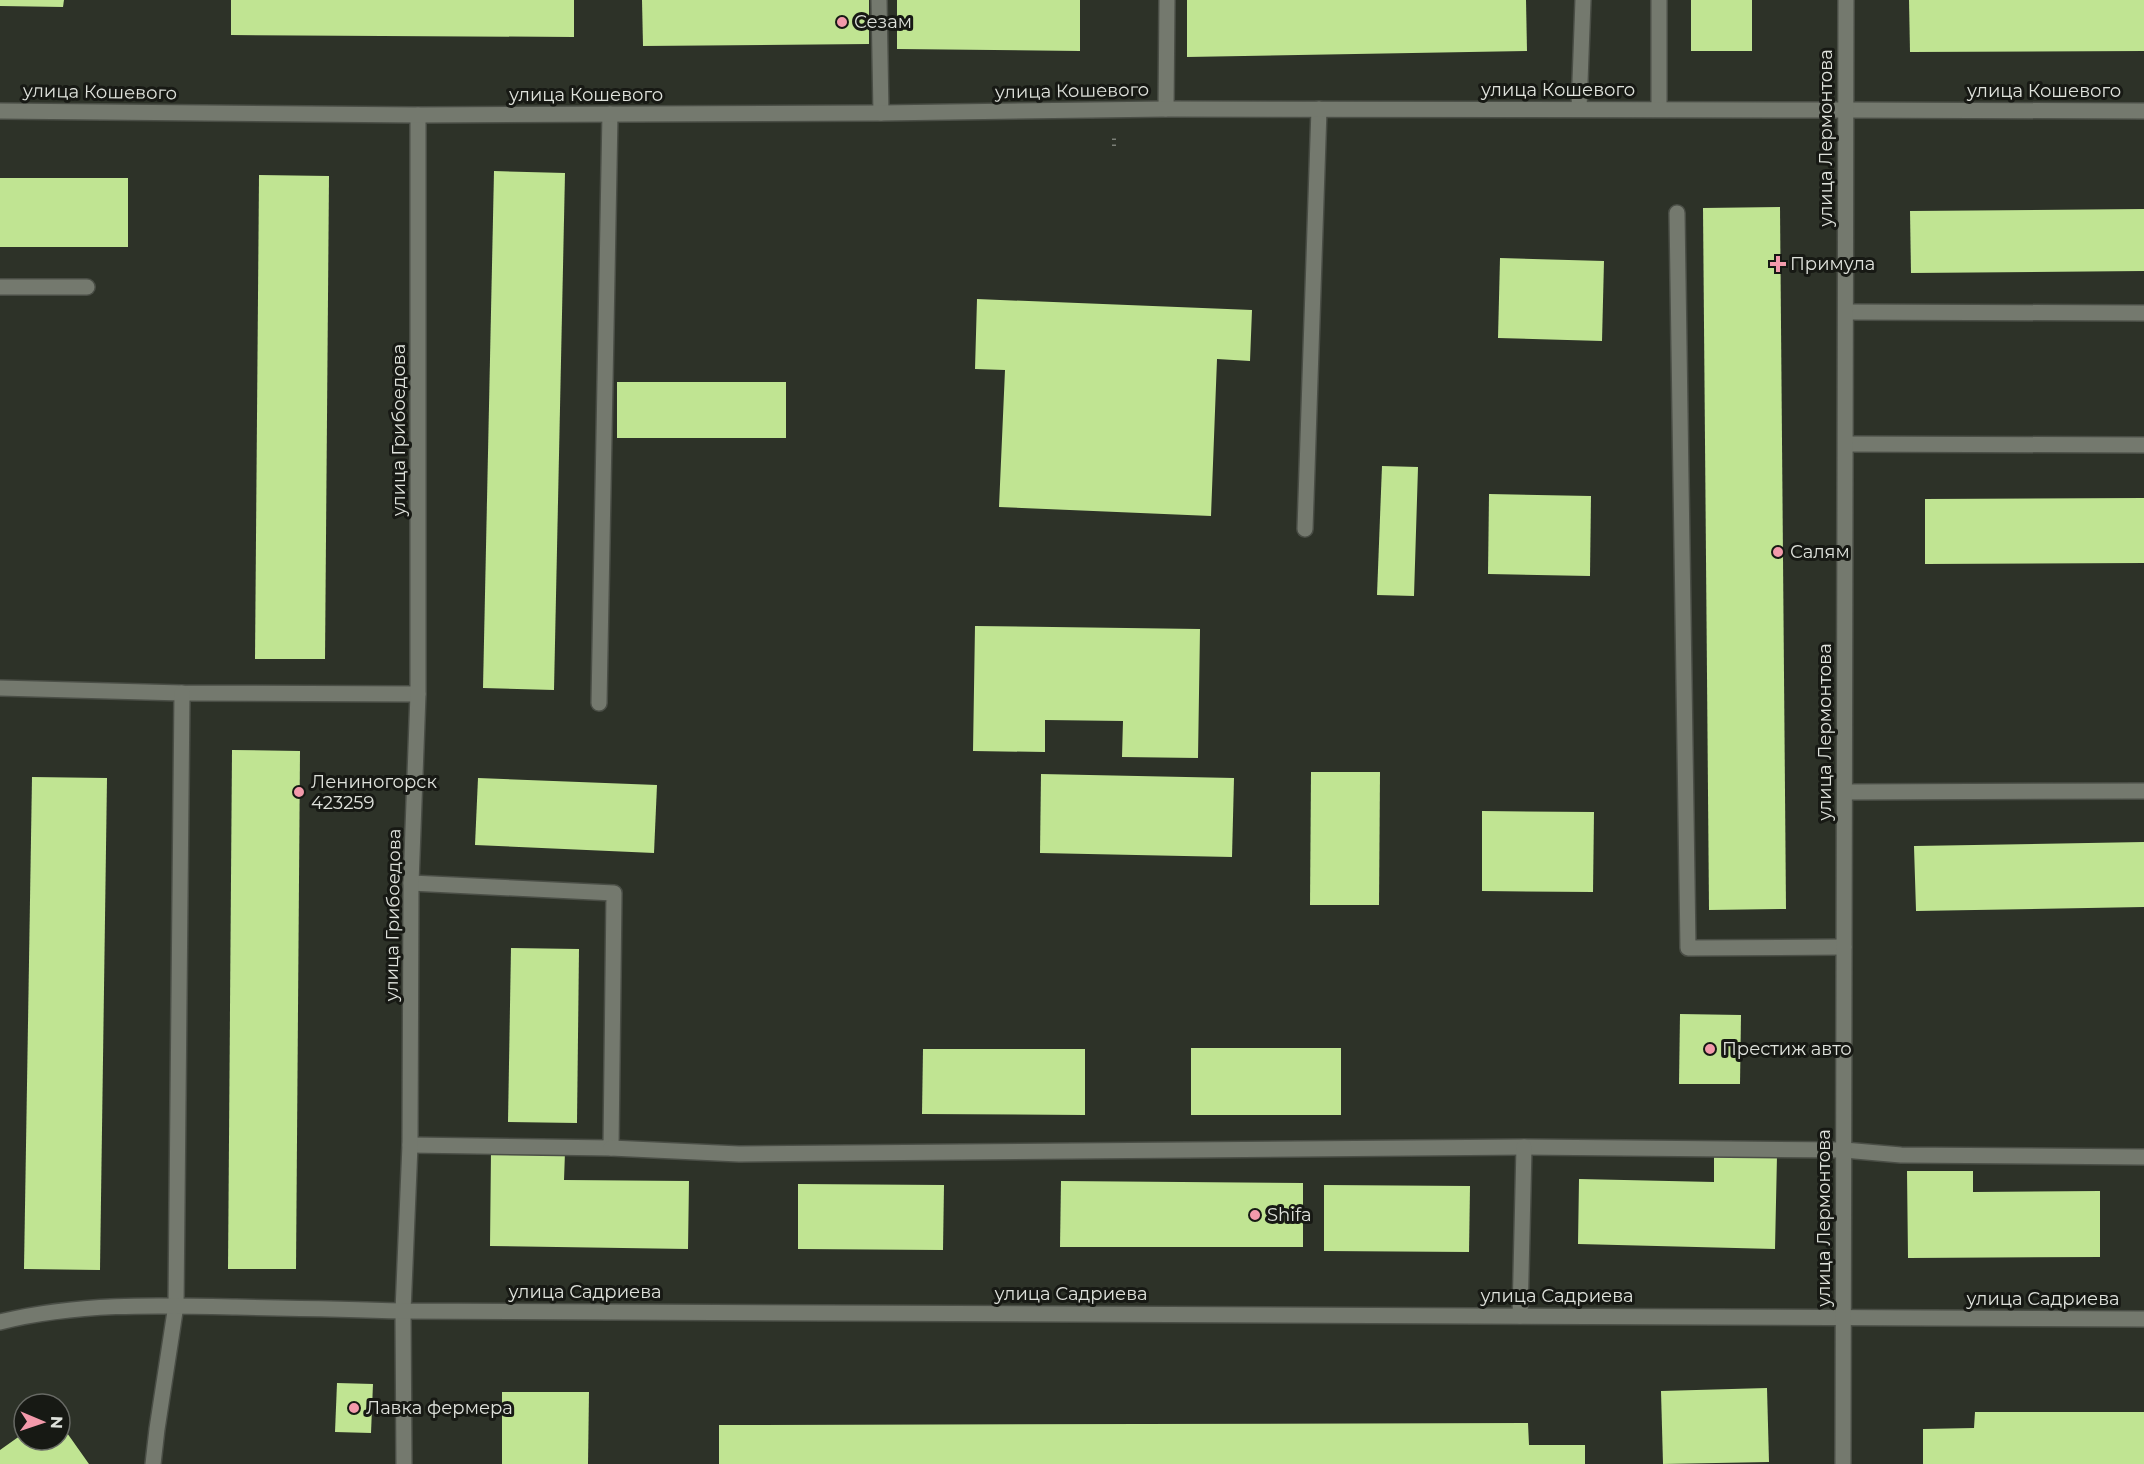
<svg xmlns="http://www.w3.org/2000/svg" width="2144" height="1464" viewBox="0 0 2144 1464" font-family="Montserrat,sans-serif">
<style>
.building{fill:#c0e492}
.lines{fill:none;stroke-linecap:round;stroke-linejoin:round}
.lane-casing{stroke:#4a4e46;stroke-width:18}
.street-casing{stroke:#4a4e46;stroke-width:18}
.secondary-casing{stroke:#4a4e46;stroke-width:18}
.path{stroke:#7b7f77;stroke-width:4;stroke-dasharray:1.5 4.5;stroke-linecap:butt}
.lane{stroke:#74796e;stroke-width:15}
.street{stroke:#74796e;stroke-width:15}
.secondary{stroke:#74796e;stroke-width:15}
.poi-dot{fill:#f39aab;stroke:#171914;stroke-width:2}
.labels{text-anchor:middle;stroke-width:6;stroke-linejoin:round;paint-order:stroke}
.poi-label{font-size:18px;fill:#dfe2dc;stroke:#171914;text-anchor:start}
.street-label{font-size:18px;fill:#dfe2dc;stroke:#171914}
</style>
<rect width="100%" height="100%" fill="#2d3228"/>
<g class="building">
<path d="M0 0H64L63 7 0 6Z"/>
<path d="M231 0H574V37L231 35Z"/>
<path d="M642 0H869V44L643 46Z"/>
<path d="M897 0H1080V51L897 49Z"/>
<path d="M1187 0H1526L1527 51 1187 57Z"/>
<rect x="1691" y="0" width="61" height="51"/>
<path d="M1909 0H2144V51L1910 52Z"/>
<path d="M494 171 565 173 554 690 483 688Z"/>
<path d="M259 175 329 176 325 659H255Z"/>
<rect x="0" y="178" width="128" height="69"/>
<path d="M1780 207 1786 909 1709 910 1703 208Z"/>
<path d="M2144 209V271L1911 273 1910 211Z"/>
<path d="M1500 258 1604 261 1602 341 1498 338Z"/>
<path d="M977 299 1252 310 1250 361 1217 359 1211 516 999 507 1005 370 975 369Z"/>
<rect x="617" y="382" width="169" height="56"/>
<path d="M1382 466 1418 467 1414 596 1377 595Z"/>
<path d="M1489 494 1591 496 1590 576 1488 574Z"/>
<path d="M2144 498V563L1925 564V499Z"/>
<path d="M975 626 1200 629 1198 758 1122 757 1123 721 1045 720V752L973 751Z"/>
<path d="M232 750 300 751 296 1269H228Z"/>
<path d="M1311 772H1380L1379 905H1310Z"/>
<path d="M1041 774 1234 778 1232 857 1040 853Z"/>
<path d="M32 777 107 778 100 1270 24 1269Z"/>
<path d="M478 778 657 785 654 853 475 845Z"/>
<path d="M1482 811 1594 812 1593 892 1482 891Z"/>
<path d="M2144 842V907L1916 911 1914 846Z"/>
<path d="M511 948 579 949 577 1123 508 1122Z"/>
<path d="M1680 1014 1741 1015 1740 1084H1679Z"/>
<rect x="1191" y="1048" width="150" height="67"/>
<path d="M923 1049H1085V1115L922 1114Z"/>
<path d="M491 1151 565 1152 564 1180 689 1181 688 1249 490 1246Z"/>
<path d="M1714 1154 1777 1155 1775 1249 1578 1244 1579 1179 1714 1182Z"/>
<path d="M1907 1171H1973V1192L2100 1191V1257L1908 1258Z"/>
<path d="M1061 1181 1303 1183V1247H1060Z"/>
<path d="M798 1184 944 1185 943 1250 798 1249Z"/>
<path d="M1324 1185 1470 1186 1469 1252 1324 1251Z"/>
<path d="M337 1383 373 1384 371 1433 335 1432Z"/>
<path d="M1767 1388 1769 1462 1663 1464 1661 1391Z"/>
<path d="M502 1392H589L588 1464H502Z"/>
<path d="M1975 1412H2144V1464H1923V1429L1974 1428Z"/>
<path d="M60 1423 89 1464H0V1450L24 1433V1440H60Z"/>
<path d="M1528 1423 1529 1445H1585V1464H719V1425Z"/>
</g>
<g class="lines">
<defs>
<g id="lane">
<path d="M879 0 881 113"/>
<path d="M1166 109 1167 0"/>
<path d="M1579 109 1583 0"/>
<path d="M1659 109V0"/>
<path d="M1677 213 1688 948 1844 947"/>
<path d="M0 287H87"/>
<path d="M1846 312 2144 313"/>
<path d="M1846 444 2144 445"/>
<path d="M1305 529 1319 109"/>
<path d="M0 688 182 693 418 694"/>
<path d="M599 703 610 114"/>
<path d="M1845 792 2144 791"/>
<path d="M410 1145 611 1148 614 893 411 883"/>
<path d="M611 1148 739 1154 1524 1147 1844 1150 1901 1155 2144 1157"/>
<path d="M1520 1316 1524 1147"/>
<path d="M153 1464 157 1429 176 1305 182 693"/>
</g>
<g id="street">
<path d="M1846 110 2144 111"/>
<path d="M404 1464 403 1311 410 1145 411 883 418 694V115"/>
</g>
<g id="secondary">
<path d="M0 111 418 115 881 113 1166 109 1846 110"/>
<path d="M0 1322C76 1303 155 1305 233 1307 289 1308 346 1309 403 1311L2144 1319"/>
<path d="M1843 1464 1846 0"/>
</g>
</defs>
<use href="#lane" class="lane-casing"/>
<use href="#street" class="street-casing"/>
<use href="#secondary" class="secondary-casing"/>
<path class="path" d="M1114 146V135"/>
<use href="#lane" class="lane"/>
<use href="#street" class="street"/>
<use href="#secondary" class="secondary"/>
</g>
<g class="poi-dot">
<circle cx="842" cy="22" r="6"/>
<path d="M1775 255h6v6h6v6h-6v6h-6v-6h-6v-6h6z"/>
<circle cx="1778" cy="552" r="6"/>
<circle cx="299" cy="792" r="6"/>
<circle cx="1710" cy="1049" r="6"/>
<circle cx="1255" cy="1215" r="6"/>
<circle cx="354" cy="1408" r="6"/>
</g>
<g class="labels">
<g class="poi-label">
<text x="854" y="28">Сезам</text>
<text x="1790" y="270">Примула</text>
<text x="1790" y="558">Салям</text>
<text x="311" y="788">Лениногорск<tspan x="311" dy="21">423259</tspan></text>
<text x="1722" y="1055">Престиж авто</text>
<text x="1267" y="1221">Shifa</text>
<text x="366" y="1414">Лавка фермера</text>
</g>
<g class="street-label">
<text x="1558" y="96">улица Кошевого</text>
<text transform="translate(1072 91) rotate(-1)" y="6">улица Кошевого</text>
<text x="2044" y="97">улица Кошевого</text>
<text transform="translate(100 92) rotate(1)" y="6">улица Кошевого</text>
<text x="586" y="101">улица Кошевого</text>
<text transform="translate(1826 138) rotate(-90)" y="6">улица Лермонтова</text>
<text transform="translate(399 430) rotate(-90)" y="6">улица Грибоедова</text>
<text transform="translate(1825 732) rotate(-90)" y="6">улица Лермонтова</text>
<text transform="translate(393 915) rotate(-89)" y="6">улица Грибоедова</text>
<text transform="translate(1824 1218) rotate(-90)" y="6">улица Лермонтова</text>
<text x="585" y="1298">улица Садриева</text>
<text x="1071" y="1300">улица Садриева</text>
<text x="1557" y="1302">улица Садриева</text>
<text x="2043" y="1305">улица Садриева</text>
</g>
</g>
<g transform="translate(42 1422) rotate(92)"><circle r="28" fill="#171914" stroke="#676964" stroke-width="1.5"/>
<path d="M0-4.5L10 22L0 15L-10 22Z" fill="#f39aab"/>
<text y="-9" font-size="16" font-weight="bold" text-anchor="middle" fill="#dfe2dc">N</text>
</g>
</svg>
